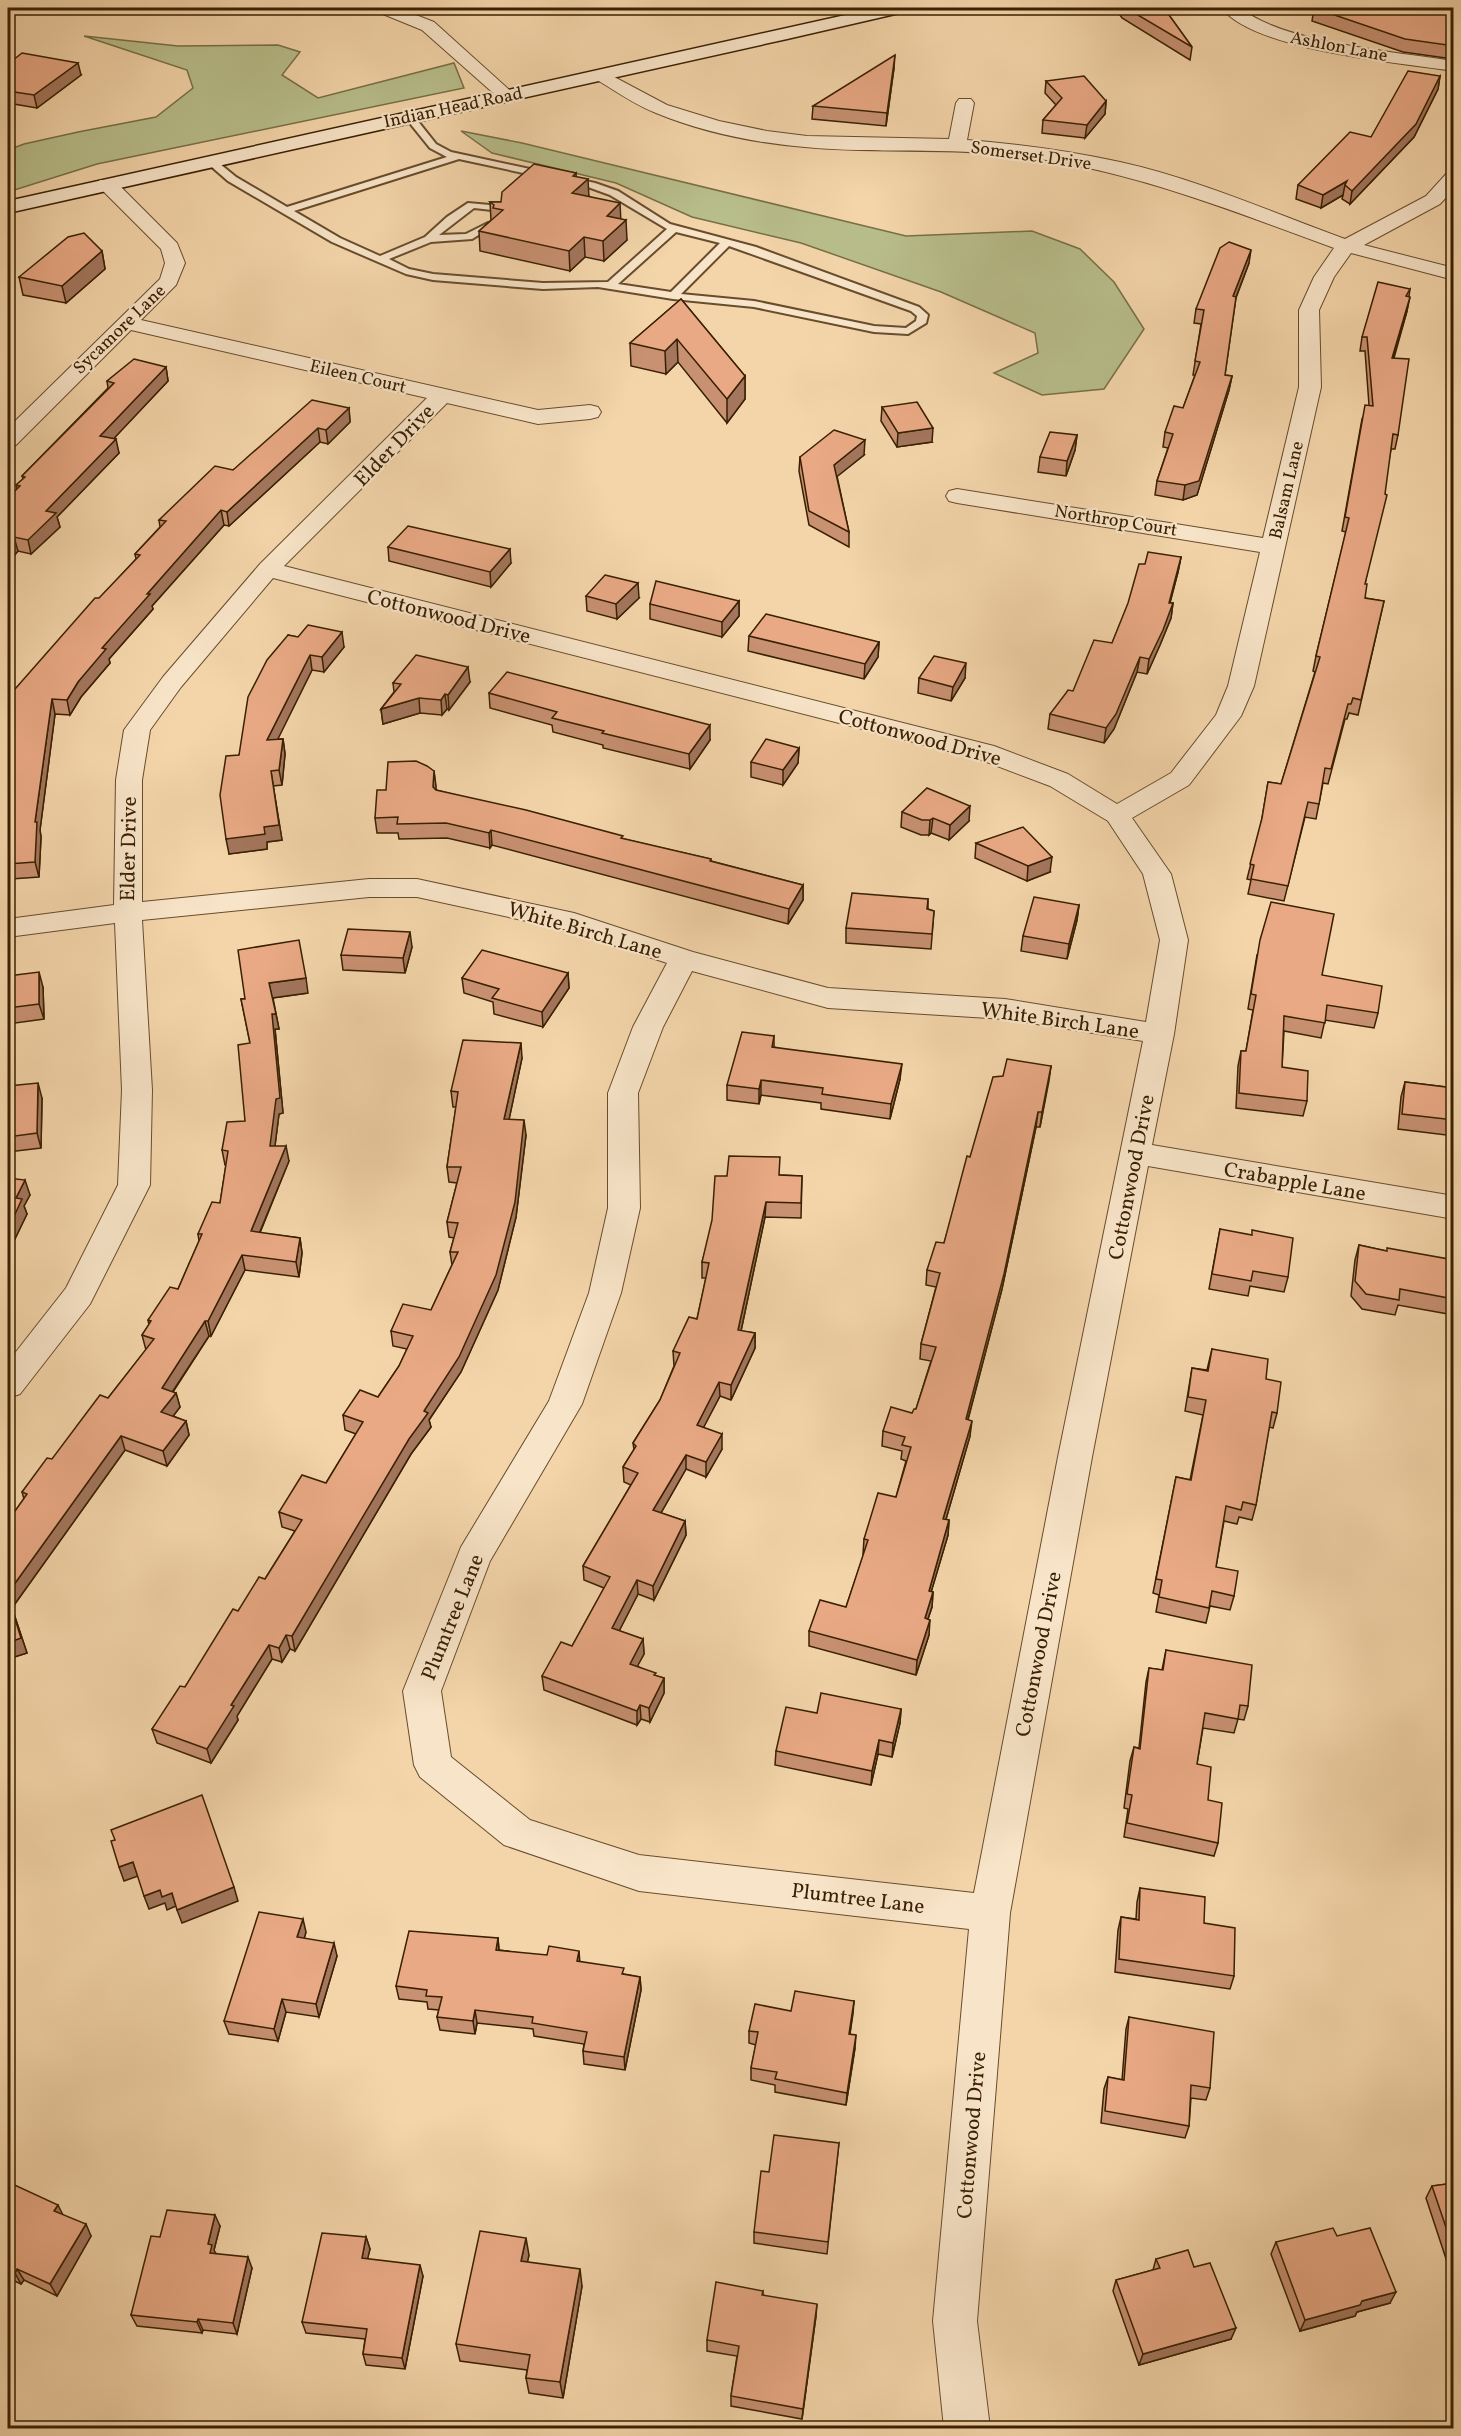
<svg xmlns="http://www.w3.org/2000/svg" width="1461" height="2436" viewBox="0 0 1461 2436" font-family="Vollkorn,serif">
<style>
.green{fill:#b8be8b;stroke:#786f46;stroke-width:1.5}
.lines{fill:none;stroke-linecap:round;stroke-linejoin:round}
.lane-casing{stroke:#684d2c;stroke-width:4}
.street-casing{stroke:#684d2c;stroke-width:2}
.secondary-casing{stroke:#392002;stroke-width:3}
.lane{fill:#f8e4c8;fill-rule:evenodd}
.street{fill:#f8e4c8;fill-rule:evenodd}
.secondary{fill:#f8e4c8;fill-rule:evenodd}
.wall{fill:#c89172;stroke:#392002;stroke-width:1.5}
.shaded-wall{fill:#a3765d;stroke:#392002;stroke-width:1.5}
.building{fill:#e9a985;stroke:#392002;stroke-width:1.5}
.labels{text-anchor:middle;stroke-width:4.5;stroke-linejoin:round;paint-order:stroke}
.far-street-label{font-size:18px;fill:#392002;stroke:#f8e4c8}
.street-label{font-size:21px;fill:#392002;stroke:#f8e4c8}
</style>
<rect width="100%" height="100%" fill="#f4d5aa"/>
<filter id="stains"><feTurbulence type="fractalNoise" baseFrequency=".00333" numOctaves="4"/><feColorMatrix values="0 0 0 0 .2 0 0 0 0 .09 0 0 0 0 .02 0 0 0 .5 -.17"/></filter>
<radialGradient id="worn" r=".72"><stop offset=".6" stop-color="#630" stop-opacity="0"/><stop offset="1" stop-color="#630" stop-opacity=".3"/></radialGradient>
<g class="green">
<path d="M84 36 178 46 278 45 300 52 282 75 318 98 454 63 464 88 97 164 8 192V150L24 144 78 132 156 117 193 88 187 70Z"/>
<path d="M461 131 522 143 906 236 1032 231 1080 249 1114 282 1144 329 1104 389 1042 395 994 373 1038 353 1035 333 941 292 801 243 692 217 616 183 492 153Z"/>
</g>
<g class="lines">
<defs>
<path id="lane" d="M410 114 413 115 436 144 451 152 595 183 618 191 670 224 756 247 919 307 928 315 926 323 908 334 874 332 754 307 673 299 598 287 543 289 433 280 406 274 332 242 228 181 205 161 214 159 236 177 287 207 447 157 430 148 405 117ZM459 159 588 187 610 195 667 229 608 282 543 283 433 274 409 269 389 259 431 242 472 239 493 226 488 223 466 234 439 235 474 208 492 210 493 220H501V206L468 203 447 217 425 237 380 256 340 238 294 211ZM676 232 720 243 671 292 618 284ZM729 246 911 311 917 316 916 321 906 328 874 326 754 301 681 294Z"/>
<g id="street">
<path d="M376 8H398L434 22 515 95 512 99H500L422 30 378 12Z"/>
<path d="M1222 8H1241C1282 43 1398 52 1454 61V71C1402 63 1252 50 1222 8Z"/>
<path d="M603 71 667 105 719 121 767 131 807 136 949 139 956 103 959 99H971L974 103 967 140C1019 144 1070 151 1120 162 1197 179 1271 212 1345 239L1426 196 1447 173 1454 171V189L1440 204 1364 245 1454 268V280L1351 253 1334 277 1319 310 1321 387 1254 686 1241 716 1189 785 1132 818 1171 874 1188 940 1174 1034 1152 1145 1454 1196V1219L1148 1166 1092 1457 1010 1913 977 2321 990 2428H944L933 2321 969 1929 639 1891 504 1845 420 1777 414 1765 403 1691 461 1547 549 1401 589 1293 608 1208V1093L633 1027 667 963 568 930 417 897H369L142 920 152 1090 150 1185 90 1304 20 1394 8 1398V1362L66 1288 118 1185 122 1090 115 923 8 937V919L114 905 116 780 124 730 163 677 260 564 427 398 131 330 16 445 8 447V428L160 279 165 263 161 249 100 188 97 184 100 180H114L177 243 185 263 176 285 141 320 538 410 590 405 598 407 601 412 598 417 590 419 538 424 447 403 284 566 994 746 1068 774 1117 804 1171 773 1216 715 1228 686 1260 552 957 503 949 501 946 496 949 491 957 489 1263 538 1299 387V310L1314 277 1334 248C1230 210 1129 169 1018 156 947 147 876 154 805 147 756 143 702 132 656 113 635 105 616 91 597 80L594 76 597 72ZM273 578 976 758 1050 786 1108 821 1143 874 1160 940 1146 1022 1005 999 828 988 693 952 574 913 417 879H369L142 902V780L150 730 181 687ZM692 971 828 1008 1005 1019 1143 1041 1058 1457 974 1893 639 1855 530 1820 451 1757 441 1691 490 1561 582 1404 621 1293 640 1208 638 1093 663 1027Z"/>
</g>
<path id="secondary" d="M877 8H907L904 12 787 39 8 213V201Z"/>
</defs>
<use href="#lane" class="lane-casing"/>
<use href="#street" class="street-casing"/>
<use href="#secondary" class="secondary-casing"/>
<use href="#lane" class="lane"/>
<use href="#street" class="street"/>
<use href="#secondary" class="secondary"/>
</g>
<g class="wall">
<path d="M1115 8H1164L1192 47 1190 60 1122 18Z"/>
<path d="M1314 8H1454V57L1453 59 1403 52 1312 21Z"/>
<path d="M8 64 81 75 37 108 8 103Z"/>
<path d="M894 68 886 126 812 119 813 106Z"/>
<path d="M1440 76 1438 89 1414 137 1350 204 1342 199 1343 195 1321 208 1296 199 1298 185 1371 137Z"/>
<path d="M1046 81 1106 101 1105 114 1085 138 1042 133 1043 120 1056 105 1045 93Z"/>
<path d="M576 176 589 196 620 218 627 240 604 261 585 257 570 271 480 251 479 231 491 220 490 202H501Z"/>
<path d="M102 251 105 269 66 303 23 295 19 277Z"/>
<path d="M1249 263 1236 298 1225 375 1232 376 1229 390 1197 495 1183 500 1155 495 1157 481 1168 448 1163 447 1165 432 1183 408 1195 375H1193L1201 324 1194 323 1196 309Z"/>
<path d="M1410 289 1407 311 1394 358 1398 435 1395 449H1391L1365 584V598L1384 601 1358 715 1349 713 1347 719H1345L1328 784 1323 783 1316 819 1305 817 1284 901 1248 894 1251 880 1247 879 1261 824 1268 782 1281 784 1315 672 1313 671 1316 656 1346 532 1342 531 1362 419 1369 405 1365 351H1360L1362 337Z"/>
<path d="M681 299 745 376V399L727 423 678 362 666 374 631 366 630 343Z"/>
<path d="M166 367 168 381 114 438 119 453 57 517 60 527 31 554 18 551 8 563V498L17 489 16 485 23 479 22 476 108 388 107 381Z"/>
<path d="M882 407 932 442 897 447 881 421Z"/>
<path d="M349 408 350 422 328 444 320 442 229 526 224 525 152 606 153 609 109 659 110 663 81 697 70 715 55 714 40 830 41 837 39 877 11 879 9 874H8V697L136 559 135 554 160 527 159 520 233 470Z"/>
<path d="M1077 435 1075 450 1066 476 1038 472 1040 457Z"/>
<path d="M864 455 837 476 849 532V547L809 525 799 471 800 457Z"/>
<path d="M388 547 511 563 491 587 389 561Z"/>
<path d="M1181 557 1178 572 1170 603H1173L1171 618 1160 645 1147 674 1137 672 1114 729 1104 743 1048 729 1050 714 1073 691 1112 643 1145 564Z"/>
<path d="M586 596 639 598 617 619 587 611Z"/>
<path d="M739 601V616L722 637 650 619V604Z"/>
<path d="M288 635 344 647 324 672 312 670 277 739H283L285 754 282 785 273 786 282 840 267 842V849L229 854 239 755Z"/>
<path d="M749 636 879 642 878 657 864 679 748 651Z"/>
<path d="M919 678H965L951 701 918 693Z"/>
<path d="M470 682 449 710 447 709 442 715 420 713 383 724 381 709 394 692 393 683Z"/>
<path d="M489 693 710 740 690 769 603 748V745L553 732 552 725 490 708Z"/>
<path d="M799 748 798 763 783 785 751 777V762Z"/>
<path d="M434 771 436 790 623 839 711 859V861L803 885V900L788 924 492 845 490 848 447 838 399 839 398 833H377L375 818 386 790Z"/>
<path d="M902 812 969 821 949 840 931 833 929 835H921L901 827Z"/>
<path d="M976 843 1050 872 1027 881 975 858Z"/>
<path d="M928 899V909L934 911 931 949 846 943V928Z"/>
<path d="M1079 905 1077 920 1067 959 1021 951 1023 936Z"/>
<path d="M412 947 405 973 343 970 341 955Z"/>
<path d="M1257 955 1322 975 1378 1013 1374 1028 1325 1020 1321 1038 1284 1031 1282 1067 1307 1101 1303 1116 1236 1108 1238 1066 1241 1051H1246L1253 1010 1248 1009Z"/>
<path d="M568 973 569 988 543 1027 494 1014 493 1002 464 993 462 978Z"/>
<path d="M8 976 43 987 44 1019 8 1024Z"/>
<path d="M308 993 273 998 279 1029H275L283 1113 279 1114 275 1146 289 1161 260 1233 300 1238 302 1253 299 1277 245 1270 211 1336H209L173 1392 176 1393 180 1407 173 1416 186 1421 189 1435 167 1466 125 1450 12 1608 27 1653 8 1659V1521L24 1499 22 1492 108 1398 146 1350 142 1335 149 1325 148 1320 178 1289 199 1241 198 1234 220 1203 226 1165H225L222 1150 245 1121 250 1043 241 999Z"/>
<path d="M774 1036V1047L900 1079 890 1119 821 1109V1103L761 1095 759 1104 727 1100V1085Z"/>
<path d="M522 1058 509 1119 526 1135 516 1217 498 1290 461 1372 429 1420 431 1427 411 1454 295 1651 290 1649 282 1662 272 1659 237 1716 238 1720 211 1763 157 1743 152 1729 185 1687 238 1611 265 1579 295 1531 282 1527 279 1512 326 1483 356 1434 345 1430 343 1415 378 1397 399 1366 407 1349 393 1346 391 1331 431 1310 452 1265 450 1252 454 1238 449 1237 447 1222 457 1183 449 1182 447 1167 456 1107H453L451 1091Z"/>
<path d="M1051 1066 1040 1127H1036L1002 1289 968 1420 970 1436 946 1519 949 1520 948 1535 931 1592H933L932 1607 928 1619 929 1635 916 1675 809 1646V1631L846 1607 864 1554H863L864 1539 896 1497 906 1461 901 1459 902 1451 882 1446 883 1431 912 1413 916 1409 931 1361 920 1359 921 1344 936 1287 926 1285 927 1270 944 1243 970 1157 1003 1076Z"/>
<path d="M1405 1082 1454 1088V1136L1398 1129 1401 1097Z"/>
<path d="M8 1086 42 1098 41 1148 8 1152Z"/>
<path d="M779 1175 802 1176 801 1218 765 1217 741 1331 755 1333V1348L731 1400 720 1396 703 1428 722 1449 706 1477 686 1469 661 1513 685 1521 686 1535 654 1600 638 1594 619 1631 643 1639 644 1654 637 1666 656 1676 664 1678V1693L650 1722 641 1719 637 1725 544 1690 542 1676 572 1646 604 1588 584 1580 583 1566 631 1485 624 1482 623 1467 634 1450 633 1443 660 1400 674 1366 673 1351 697 1319 706 1278H702V1262L727 1176Z"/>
<path d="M8 1178 30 1195 24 1206 27 1214 11 1247 8 1246Z"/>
<path d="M1220 1229 1288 1277 1284 1292 1250 1286 1248 1296 1209 1289Z"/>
<path d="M1359 1245 1386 1251 1454 1260V1315L1398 1305 1395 1315 1362 1309 1351 1296 1355 1260Z"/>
<path d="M1212 1349 1266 1379 1277 1413 1273 1428 1269 1427 1256 1505 1252 1520 1239 1517 1237 1524 1224 1521 1216 1567 1234 1596 1230 1610 1210 1606 1206 1623 1156 1612 1159 1595 1153 1593 1176 1477 1190 1480 1203 1415 1185 1411 1192 1368 1207 1370Z"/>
<path d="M1166 1650 1248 1706 1244 1720 1238 1719 1234 1733 1203 1728 1197 1764 1218 1843 1214 1856 1124 1837 1128 1809 1124 1808 1130 1761 1134 1747 1139 1748 1146 1682 1149 1668 1162 1670Z"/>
<path d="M901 1709 900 1723 892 1757 878 1754 871 1785 775 1765 776 1751 817 1713Z"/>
<path d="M1140 1888 1204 1923 1234 1976 1230 1989 1115 1972 1118 1930 1121 1917 1136 1919 1137 1902Z"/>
<path d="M306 1932 304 1938 337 1956 319 2017 286 2012 278 2041 229 2034 224 2021Z"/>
<path d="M498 1938 499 1950 580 1962 624 1974 640 1977 641 1990 625 2070 584 2064 583 2051 584 2044 534 2036 533 2029 477 2023 475 2034 440 2030 437 2017 439 2010 428 2009 427 2002 399 1999 396 1986Z"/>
<path d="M854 2001 850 2034 855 2048 846 2105 775 2092V2085L751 2080V2068L756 2045 749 2043V2031L791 2011Z"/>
<path d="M1129 2017 1210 2088 1206 2100 1191 2098 1189 2126 1185 2138 1101 2123 1104 2089 1108 2077 1122 2080 1126 2029Z"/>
<path d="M839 2143 827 2254 754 2243V2232Z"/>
<path d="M8 2183 91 2236 57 2296 24 2280 21 2284 8 2278Z"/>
<path d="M1454 2183V2283L1426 2198 1432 2186Z"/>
<path d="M220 2226 214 2250 215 2253 252 2268 237 2334 203 2330 202 2333 137 2326 131 2315 160 2237Z"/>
<path d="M1337 2236 1390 2303 1357 2312 1355 2316 1300 2331 1271 2254 1276 2242Z"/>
<path d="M366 2237 370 2249 367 2259 423 2276 405 2369 366 2365 363 2354 365 2339 306 2333 302 2322Z"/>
<path d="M529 2255 527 2262 582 2286 563 2398 529 2393 526 2378 527 2370 460 2361 456 2344Z"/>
<path d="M1156 2259 1194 2267 1231 2339 1139 2365 1113 2291 1116 2280 1153 2270Z"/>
<path d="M763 2291V2295L816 2316 802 2419 731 2406V2396L737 2356 707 2351V2340Z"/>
</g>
<g class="shaded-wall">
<path d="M895 55 894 68 886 126 887 113Z"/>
<path d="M78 63 81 75 37 108 34 95Z"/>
<path d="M1440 76 1438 89 1414 137 1350 204 1352 191Z"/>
<path d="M1106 101 1105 114 1085 138 1087 125Z"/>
<path d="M576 173 577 189 588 179 589 198 573 213V176Z"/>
<path d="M1347 181 1345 185 1343 195 1321 208 1323 195Z"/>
<path d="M620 203 621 223 607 216Z"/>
<path d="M626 220 627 240 604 261 603 241Z"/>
<path d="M584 237 585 257 570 271 569 251Z"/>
<path d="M1251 250 1249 263 1231 310 1233 296Z"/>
<path d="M102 251 105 269 66 303 62 286Z"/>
<path d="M1410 297 1407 311 1389 372 1392 358Z"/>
<path d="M677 339 678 362 666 374 665 351Z"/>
<path d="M166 367 168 381 103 450 100 436Z"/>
<path d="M745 376V399L727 423V399Z"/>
<path d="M1232 376 1229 390 1197 495 1183 500 1185 485Z"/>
<path d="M349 408 350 422 328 444 326 430Z"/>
<path d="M318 428 320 442 229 526 227 512Z"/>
<path d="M933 428 932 442 897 447 898 433Z"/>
<path d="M1077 435 1075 450 1066 476 1067 461Z"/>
<path d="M116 439 119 453 57 517 60 527 31 554 28 540 46 511Z"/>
<path d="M865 440 864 455 834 479V465Z"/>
<path d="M221 510 224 525 152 606 153 609 109 659 110 663 81 697 70 715 67 700 78 682 102 648 147 594Z"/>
<path d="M14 537 18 551 8 563V544Z"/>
<path d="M510 549 511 563 491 587 490 572Z"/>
<path d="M1181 557 1178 572 1166 617 1169 603Z"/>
<path d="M638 583 639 598 617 619 616 604Z"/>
<path d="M739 601V616L722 637V622Z"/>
<path d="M1173 603 1171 618 1160 645 1147 674 1149 659Z"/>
<path d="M342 632 344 647 324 672 322 657Z"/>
<path d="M879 642 878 657 864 679 865 664Z"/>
<path d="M310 655 312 670 270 755 267 740Z"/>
<path d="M1140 657 1137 672 1114 729 1104 743 1106 728Z"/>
<path d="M966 663 965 678 951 701 953 687Z"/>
<path d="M468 667 470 682 449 710 448 695Z"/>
<path d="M445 694 447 709 442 715 441 700Z"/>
<path d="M419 698 420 713 383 724 381 709Z"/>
<path d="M52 699 55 714 40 830 41 837 39 877 35 862V822Z"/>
<path d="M710 725V740L690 769 689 754Z"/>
<path d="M283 739 285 754 282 785 279 770Z"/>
<path d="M799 748 798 763 783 785V770Z"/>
<path d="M271 771 282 840 267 842V849L229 854 226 839 264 827Z"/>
<path d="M434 771 436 786 435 802 433 787Z"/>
<path d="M970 806 969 821 949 840 950 825Z"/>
<path d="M933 818 931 833 929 835 930 820Z"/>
<path d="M491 830 492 845 490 848 489 833Z"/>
<path d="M1052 857 1050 872 1027 881 1028 866Z"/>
<path d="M803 885V900L788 924 789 909Z"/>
<path d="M1079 905 1077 920 1067 959 1069 944Z"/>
<path d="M410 932 412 947 405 973 403 958Z"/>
<path d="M39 972 43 987 44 1019 39 1004Z"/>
<path d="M568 973 569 988 543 1027 542 1012Z"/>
<path d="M306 978 308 993 272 998 269 983Z"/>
<path d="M272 1014H276L279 1029H275L283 1113 279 1114 273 1161 270 1146Z"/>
<path d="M521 1043 522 1058 506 1134 504 1119Z"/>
<path d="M902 1064 900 1079 890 1119 891 1104Z"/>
<path d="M1051 1066 1049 1081 1040 1127 1042 1112Z"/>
<path d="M761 1080V1095L759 1104V1089Z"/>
<path d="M38 1083 42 1098 41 1148 37 1133Z"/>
<path d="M1038 1112 1036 1127 1002 1289 964 1434 966 1419Z"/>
<path d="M524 1120 526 1135 516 1217 498 1290 461 1372 429 1420 431 1427 411 1454 295 1651 292 1636 424 1411Z"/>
<path d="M286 1146 289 1161 254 1246 251 1231Z"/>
<path d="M25 1180 30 1195 24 1206 27 1214 11 1247 8 1237V1229L16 1198Z"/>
<path d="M766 1202 765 1217 738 1345V1330Z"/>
<path d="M300 1238 302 1253 299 1277 296 1262Z"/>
<path d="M242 1255 245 1270 211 1336 208 1321Z"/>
<path d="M205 1321 209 1336 165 1403 162 1388Z"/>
<path d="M755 1333V1348L731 1400V1385Z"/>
<path d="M719 1382 720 1396 697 1440V1425Z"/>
<path d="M176 1393 180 1407 165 1427 161 1412Z"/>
<path d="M186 1421 189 1435 167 1466 163 1451Z"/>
<path d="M972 1421 970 1436 942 1533 943 1519Z"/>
<path d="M722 1434V1449L706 1477V1462Z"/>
<path d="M121 1436 125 1450 12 1608 27 1653 8 1659V1593Z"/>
<path d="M686 1455V1469L654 1525 653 1510Z"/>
<path d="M949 1520 948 1535 927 1606 929 1591Z"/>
<path d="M685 1521 686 1535 654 1600 653 1586Z"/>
<path d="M637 1580 638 1594 613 1643 612 1628Z"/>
<path d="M933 1592 932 1607 923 1633 925 1618Z"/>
<path d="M930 1620 929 1635 916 1675 917 1660Z"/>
<path d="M286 1635 290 1649 282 1662 279 1648Z"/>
<path d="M643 1639 644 1654 631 1678 630 1664Z"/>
<path d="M269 1645 272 1659 237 1716 238 1720 211 1763 207 1749 231 1705Z"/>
<path d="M664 1678V1693L650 1722 649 1708Z"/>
<path d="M640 1705 641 1719 637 1725V1711Z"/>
<path d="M901 1709 900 1723 892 1757 893 1743Z"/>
<path d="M879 1740 878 1754 871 1785 872 1771Z"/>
<path d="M133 1862 138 1876 124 1881 119 1867Z"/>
<path d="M234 1887 238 1901 182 1923 177 1910Z"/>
<path d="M160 1890 172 1893 176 1906 167 1910 165 1903 149 1909 144 1896Z"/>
<path d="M303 1919 306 1932 301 1950 297 1937Z"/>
<path d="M498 1938 499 1951 496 1950Z"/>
<path d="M334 1943 337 1956 319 2017 316 2004Z"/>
<path d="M579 1951 580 1964 577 1961Z"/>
<path d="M640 1977 641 1990 625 2070 624 2057Z"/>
<path d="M282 1999 286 2012 278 2041 274 2029Z"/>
<path d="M854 2001 853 2014 848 2046 849 2034Z"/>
<path d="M475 2010 477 2023 475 2034 473 2021Z"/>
<path d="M856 2035 855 2048 846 2105 847 2093Z"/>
<path d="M58 2205 64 2217 54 2211Z"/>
<path d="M215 2215 220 2226 214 2250 217 2256 210 2253 208 2244Z"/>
<path d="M86 2224 91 2236 57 2296 50 2284Z"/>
<path d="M366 2237 370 2249 365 2270 362 2258Z"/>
<path d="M526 2238 529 2255 524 2278 521 2261Z"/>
<path d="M248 2257 252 2268 237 2334 233 2323Z"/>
<path d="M420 2265 423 2276 405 2369 402 2358Z"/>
<path d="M17 2269 24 2280 21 2284 15 2273Z"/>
<path d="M580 2269 582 2286 563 2398 560 2382Z"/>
<path d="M1396 2292 1390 2303 1357 2312 1355 2316 1300 2331 1305 2320 1362 2301Z"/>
<path d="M817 2304 816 2316 802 2419 803 2409Z"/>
<path d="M198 2319 203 2330 202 2333 197 2322Z"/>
<path d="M1236 2328 1231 2339 1139 2365 1143 2354Z"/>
</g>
<g class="building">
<path d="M1126 8H1164L1192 47Z"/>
<path d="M1314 8H1454V46L1405 39Z"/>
<path d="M22 53 78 63 34 95 8 91V64Z"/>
<path d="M895 55 887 113 813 106Z"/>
<path d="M1408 71 1440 76 1416 124 1352 191 1345 185 1347 181 1323 195 1298 185 1350 132 1371 137Z"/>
<path d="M1084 76 1106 101 1087 125 1043 120 1062 98 1046 81Z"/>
<path d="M534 164 576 173 573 176 588 179 572 193 620 203 607 216 626 220 603 241 584 237 569 251 479 231 503 210 493 208 494 205 490 202H501L502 192Z"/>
<path d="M84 233 102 251 62 286 19 277 68 237Z"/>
<path d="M1229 242 1251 250 1233 296 1236 297 1225 375 1232 376 1199 481 1185 485 1157 481 1173 434 1165 432 1174 406 1183 408 1200 362 1195 361 1204 310 1196 309 1220 248Z"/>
<path d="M1378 282 1410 289 1406 296 1410 297 1392 358 1409 359 1398 435 1393 434 1385 494 1387 495 1365 584H1367L1365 598 1384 601 1361 700 1353 698 1351 704H1348L1331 769 1325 768 1319 804 1308 802 1288 886 1251 879 1254 865 1250 864 1262 818 1268 782 1281 784 1320 657 1316 656 1349 518 1345 517 1365 405 1373 406 1367 337H1362Z"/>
<path d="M681 299 745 376 727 399 677 339 665 351 630 343Z"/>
<path d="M134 359 166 367 100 436 116 439 46 511 56 513 28 540 14 537 8 544V498L20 486 16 485 25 477 22 476 114 383 107 381Z"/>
<path d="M312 400 349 408 326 430 318 428 227 512 221 510 147 594H150L102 648 106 649 78 682 67 700 52 699 35 822H37L35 862 8 864V705L10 700H8V697L95 598H99L140 555 135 554 166 521 159 520 215 466 233 470Z"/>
<path d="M917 402 933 428 898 433 882 407Z"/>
<path d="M834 430 865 440 834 465 849 532 809 511 800 457Z"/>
<path d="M1050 432 1077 435 1067 461 1040 457Z"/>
<path d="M408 526 510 549 490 572 388 547Z"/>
<path d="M1148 552 1181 557 1169 603H1173L1163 630 1149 659 1140 657 1116 714 1106 728 1050 714 1066 693 1068 690 1073 691 1094 640 1112 643 1128 603 1139 564H1145Z"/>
<path d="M605 575 638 583 616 604 586 596Z"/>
<path d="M656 581 739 601 722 622 650 604Z"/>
<path d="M766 614 879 642 865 664 749 636Z"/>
<path d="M308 625 342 632 322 657 310 655 267 740 283 739 279 770 271 771 279 825 264 827 265 834 226 839 220 795 226 756 239 755 248 697 267 660 288 635 298 637Z"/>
<path d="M416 655 468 667 448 695 445 694 441 700 419 698 381 709 401 684 393 683Z"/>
<path d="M934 656 966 663 953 687 919 678Z"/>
<path d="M507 672 710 725 689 754 602 733 604 731 552 718 557 712 489 693Z"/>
<path d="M766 739 799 748 783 770 751 762Z"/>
<path d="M416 761 427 766 434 771 433 787 436 790 526 810 623 836 621 838 711 859 710 861 803 885 789 909 491 830 489 833 446 823 397 824 398 817 375 818 377 790H386L388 762Z"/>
<path d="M927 788 970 806 950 825 933 818 930 820H922L902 812Z"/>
<path d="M1023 827 1052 857 1028 866 976 843Z"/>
<path d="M852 893 928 899 927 909 934 911 932 934 846 928Z"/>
<path d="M1034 897 1079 905 1069 944 1023 936Z"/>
<path d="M1271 902 1334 914 1322 975 1382 986 1378 1013 1327 1005 1325 1023 1284 1016 1282 1067 1308 1071 1307 1101 1239 1093 1241 1051H1246L1256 995 1251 994 1260 940Z"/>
<path d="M348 929 410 932 403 958 341 955Z"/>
<path d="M299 940 306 978 269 983 276 1014H272L280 1098 276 1099 270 1146H286L251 1231 300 1238 296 1262 242 1255 208 1321H205L162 1388 176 1393 161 1412 186 1421 163 1451 121 1436 8 1593V1521L27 1494 22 1492 47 1458 52 1459 100 1395 108 1398 154 1339 142 1335 151 1321 148 1320 170 1287 178 1289 202 1234H198L212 1202 220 1203 228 1151 222 1150 227 1122 245 1121 238 1045 250 1043 241 999H245L238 950Z"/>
<path d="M482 950 568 973 542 1012 492 998 499 989 462 978Z"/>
<path d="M39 972V1004L8 1008V976Z"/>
<path d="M742 1032 774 1036 772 1047 902 1064 891 1104 822 1094 823 1088 761 1080 759 1089 727 1085Z"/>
<path d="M463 1040 521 1043 504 1119 524 1120 515 1202 496 1275 459 1357 424 1411 428 1413 409 1439 292 1636 286 1635 279 1648 269 1645 231 1705 234 1706 207 1749 152 1729 180 1686 185 1687 233 1609 238 1611 259 1577 265 1579 302 1520 279 1512 302 1475 326 1483 363 1422 343 1415 360 1390 378 1397 399 1366 413 1336 391 1331 403 1304 431 1310 458 1252H450L458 1223 447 1222 461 1167H447L458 1092 451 1091Z"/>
<path d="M1007 1059 1051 1066 1042 1112H1038L1004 1274 966 1419 972 1421 943 1519 949 1520 929 1591 933 1592 925 1618 930 1620 917 1660 809 1631 820 1600 846 1607 868 1540 864 1539 878 1493 896 1497 911 1447 902 1445 905 1437 883 1431 891 1407 912 1413 914 1409H916L936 1347 921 1344 940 1273 927 1270 936 1242 944 1243 967 1156 970 1157 993 1077 1003 1076Z"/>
<path d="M1405 1082 1454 1088V1120L1402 1114Z"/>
<path d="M38 1083 37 1133 8 1137V1086Z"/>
<path d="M729 1156 780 1157 779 1175 802 1176 801 1203 766 1202 738 1330 755 1333 731 1385 719 1382 697 1425 722 1434 706 1462 686 1455 653 1510 685 1521 653 1586 637 1580 612 1628 643 1639 630 1664 656 1673 654 1675 664 1678 649 1708 640 1705 637 1711 542 1676 561 1642 572 1646 610 1577 583 1566 638 1473 623 1467 636 1446 633 1443 660 1400 680 1353 673 1351 689 1317 697 1319 709 1263 702 1262 712 1220 715 1176H727Z"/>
<path d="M8 1178 25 1180 16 1198 22 1199 8 1229Z"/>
<path d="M1220 1229 1252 1235V1230L1293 1238 1288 1277 1253 1271 1251 1281 1212 1274Z"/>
<path d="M1359 1245 1387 1251V1248L1454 1260V1299L1400 1289 1399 1300 1366 1294 1355 1281Z"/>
<path d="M1212 1349 1268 1359 1266 1379 1281 1382 1277 1413 1272 1412 1256 1505 1243 1502 1241 1510 1226 1506 1216 1567 1238 1571 1234 1596 1212 1591 1209 1608 1159 1597 1162 1580 1156 1579 1176 1477 1191 1480 1206 1400 1188 1397 1192 1368 1208 1371Z"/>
<path d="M8 1604 11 1606 21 1638 8 1643Z"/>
<path d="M1166 1650 1252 1665 1248 1706 1240 1705 1238 1719 1205 1713 1197 1764 1211 1767 1208 1800 1222 1803 1218 1843 1127 1823 1132 1795 1127 1794 1134 1747 1140 1749 1149 1668 1163 1670Z"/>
<path d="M821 1693 901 1709 893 1743 879 1740 872 1771 776 1751 786 1707 817 1713Z"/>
<path d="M202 1795 234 1887 177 1910 172 1893 162 1897 160 1890 144 1896 133 1862 119 1867 111 1841 115 1840 111 1830Z"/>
<path d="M1140 1888 1205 1897 1204 1923 1235 1928 1234 1976 1119 1959 1121 1917 1139 1920Z"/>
<path d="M259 1912 303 1919 297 1937 334 1943 316 2004 282 1999 274 2029 224 2021Z"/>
<path d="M409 1931 498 1938 496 1950 547 1955 549 1946 579 1951 577 1961 624 1968 622 1974 640 1977 624 2057 583 2051 587 2032 532 2023 533 2017 475 2010 473 2021 437 2017 442 1997 426 1996 427 1990 396 1986Z"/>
<path d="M795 1991 854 2001 849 2034 856 2035 847 2093 775 2079 777 2072 751 2068 758 2032 749 2031 755 2004 791 2011Z"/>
<path d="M1129 2017 1214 2032 1210 2088 1191 2085 1189 2126 1105 2111 1108 2077 1124 2080Z"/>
<path d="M774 2135 839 2143 828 2242 754 2232 761 2171 769 2172Z"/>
<path d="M8 2182 58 2205 54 2211 86 2224 50 2284 17 2269 15 2273 8 2270Z"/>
<path d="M1454 2183V2251L1432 2186Z"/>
<path d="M167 2210 215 2215 208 2244 212 2245 210 2253 248 2257 233 2323 198 2319 197 2322 131 2315 151 2236 160 2237Z"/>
<path d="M1333 2228 1337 2236 1370 2228 1396 2292 1362 2301 1360 2305 1305 2320 1276 2242Z"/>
<path d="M480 2231 526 2238 521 2261 580 2269 560 2382 526 2378 530 2355 456 2344Z"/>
<path d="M322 2233 366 2237 362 2258 420 2265 402 2358 363 2354 367 2329 302 2322Z"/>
<path d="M1188 2250 1194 2267 1210 2263 1236 2328 1143 2354 1116 2280 1160 2268 1156 2259Z"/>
<path d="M716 2282 763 2291 762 2295 817 2304 803 2409 731 2396 739 2346 707 2340Z"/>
</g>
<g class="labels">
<g class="far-street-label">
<text transform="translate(1339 46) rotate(11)" y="6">Ashlon Lane</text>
<text transform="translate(453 107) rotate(-12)" y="6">Indian Head Road</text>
<text transform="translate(1031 155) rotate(8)" y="6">Somerset Drive</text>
<text transform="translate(119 329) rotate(-44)" y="6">Sycamore Lane</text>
<text transform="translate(358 376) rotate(13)" y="6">Eileen Court</text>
<text transform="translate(1286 490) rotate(-77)" y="6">Balsam Lane</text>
<text transform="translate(1116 520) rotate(9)" y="6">Northrop Court</text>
</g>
<g class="street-label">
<text transform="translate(394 445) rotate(-46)" y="7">Elder Drive</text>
<text transform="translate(449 616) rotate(14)" y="7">Cottonwood Drive</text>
<text transform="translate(920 737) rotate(15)" y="7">Cottonwood Drive</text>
<text transform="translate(128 849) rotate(-89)" y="7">Elder Drive</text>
<text transform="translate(585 930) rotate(16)" y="7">White Birch Lane</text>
<text transform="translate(1060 1020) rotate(8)" y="7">White Birch Lane</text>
<text transform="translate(1131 1177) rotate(-79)" y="7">Cottonwood Drive</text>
<text transform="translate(1295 1181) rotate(10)" y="7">Crabapple Lane</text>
<text transform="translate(452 1617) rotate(-68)" y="7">Plumtree Lane</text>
<text transform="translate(1038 1654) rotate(-79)" y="7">Cottonwood Drive</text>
<text transform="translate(858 1898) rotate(7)" y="7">Plumtree Lane</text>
<text transform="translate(971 2135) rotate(-85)" y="7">Cottonwood Drive</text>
</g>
</g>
<rect width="1461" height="2436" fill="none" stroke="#f4d5aa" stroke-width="30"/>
<rect x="9" y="9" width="1443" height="2418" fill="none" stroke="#392002" stroke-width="3"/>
<rect x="15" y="15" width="1431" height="2406" fill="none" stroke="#392002" stroke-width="1.5"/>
<rect width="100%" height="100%" filter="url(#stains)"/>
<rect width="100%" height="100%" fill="url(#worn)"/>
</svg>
